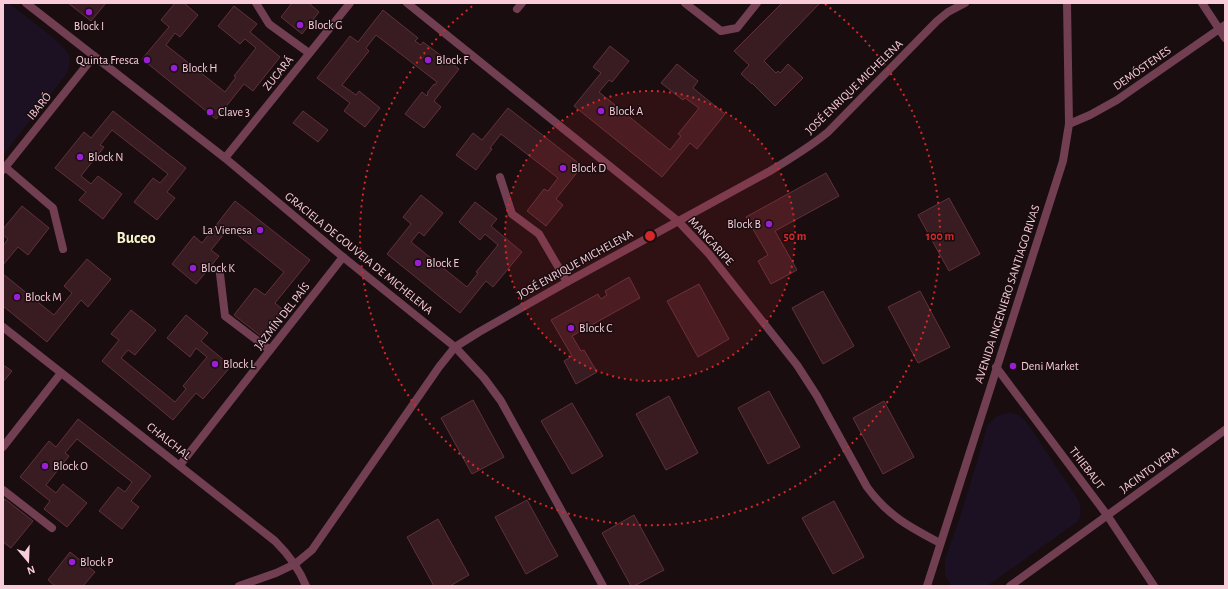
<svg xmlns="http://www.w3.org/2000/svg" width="1228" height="589" viewBox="0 0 1228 589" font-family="'Alegreya Sans',sans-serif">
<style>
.green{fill:#1b1122}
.building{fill:#381c21;stroke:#61313b}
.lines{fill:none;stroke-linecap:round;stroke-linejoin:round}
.lane{stroke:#723e52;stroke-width:8}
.street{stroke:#723e52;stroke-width:8}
.ring{fill:none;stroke:#d62828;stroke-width:2;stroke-dasharray:2 4}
.poi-dot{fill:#9a1ed3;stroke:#190d10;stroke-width:1.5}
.labels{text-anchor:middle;stroke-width:3;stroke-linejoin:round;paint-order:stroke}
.poi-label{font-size:12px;fill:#f8ccd9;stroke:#190d10;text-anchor:start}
.street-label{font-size:12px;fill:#f8ccd9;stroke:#190d10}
.district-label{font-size:16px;font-weight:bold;fill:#f8f6ce;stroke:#190d10}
.centre{fill:#d62828;stroke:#190d10;stroke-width:2}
.ring-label{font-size:12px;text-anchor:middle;font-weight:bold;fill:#d62828;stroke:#190d10;stroke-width:3;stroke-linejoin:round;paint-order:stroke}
</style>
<rect width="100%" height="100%" fill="#190d10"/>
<g class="green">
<path d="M3 3H9C19 12 65 44 68 54 71 60 69 66 68 72L3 155Z"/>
<path d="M1007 413C1017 413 1022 416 1028 424L1079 501C1081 509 1082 516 1077 522L987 586H951L945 575V559L961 514 982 445 987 426 997 416Z"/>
</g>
<g class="building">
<path d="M68 3H106L91 21Z"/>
<path d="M175 3H184L198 15 180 37 175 33 166 45 225 92 236 77 234 76 256 48 245 39 240 44 218 26 234 6 257 24 250 32 280 57 253 91 244 84 216 119 142 59 169 27 161 20Z"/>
<path d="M292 3H311L310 4 319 12 302 34 281 17Z"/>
<path d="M782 3H820L764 61 776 73 778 71 780 73 788 64 803 78 775 106 752 83V84L741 74 749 65 734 51Z"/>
<path d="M383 10 418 38 415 41 421 45 423 42 459 69 434 101 441 107 424 128 405 114 422 92 427 96 428 93H427L434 84 435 85 437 82 376 35 366 48 369 51 342 85 356 95 359 91 380 108 365 127 344 111 350 103 317 78 350 36 358 42Z"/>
<path d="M610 46 629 61 612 82 609 80 599 92 670 150 681 136 678 134 699 108 685 98 683 100 661 83 677 64 698 81 693 88 725 114 697 149 690 143 662 177 574 106 601 73 593 67Z"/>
<path d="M508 108 582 166 556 199 563 205 546 226 527 211 544 189 548 191 558 178 501 134 490 148 492 149 476 170 456 155 473 133 482 140Z"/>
<path d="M113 111 186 168 167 192 175 198 157 220 134 202 153 178 160 183 168 174 112 130 100 145 104 147 81 176 91 184 98 176 122 194 103 219 79 200 86 192 55 168 84 132 91 138Z"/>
<path d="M303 111 328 130 318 142 293 123Z"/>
<path d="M826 173 839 196 775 231 797 270 771 284 758 261 768 255 746 217Z"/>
<path d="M421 195 443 213 424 236 419 232 411 242 467 287 478 273 476 272 498 245 485 234 480 240 459 222 475 202 497 219 491 226 522 252 493 287 486 281 460 313 387 254 411 224 403 217Z"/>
<path d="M949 198 980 254 949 271 918 215Z"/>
<path d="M235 201 310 260 275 303 283 310 262 337 234 315 255 288 265 295 284 272 229 228 211 250 219 256 196 284 172 264 194 236 202 243Z"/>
<path d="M22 206 49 228 28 255 18 247 3 265V246L8 239 3 235V229Z"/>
<path d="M87 259 111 279 88 307 81 300 47 342 3 306V274L54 315 72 293 64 286Z"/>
<path d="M629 277 640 298 572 336 581 351 584 350 597 372 576 384 564 361 572 356 551 320 598 294 601 299 607 295 605 291Z"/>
<path d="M699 284 729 339 698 357 667 301Z"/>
<path d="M823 291 854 346 823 364 792 308Z"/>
<path d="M920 291 950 347 918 363 888 307Z"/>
<path d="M131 310 156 330 135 355 128 350 121 358 175 402 186 389 183 386 207 357 196 348 190 357 167 338 186 315 208 333 201 341 231 366 203 399 196 393 173 420 102 361 119 340 111 334Z"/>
<path d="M3 365 12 371 3 382Z"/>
<path d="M769 391 800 447 768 464 738 408Z"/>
<path d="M669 396 698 453 666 470 636 414Z"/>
<path d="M473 400 504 457 472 474 441 418Z"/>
<path d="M884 401 914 457 883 474 853 418Z"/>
<path d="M572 403 603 456 572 474 541 421Z"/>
<path d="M78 419 151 476 131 501 139 507 122 529 99 511 118 487 125 492 132 482 77 439 65 453 69 456 46 485 56 493 63 484 87 503 67 527 44 509 50 501 20 477 49 441 56 447Z"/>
<path d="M5 499 33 521 11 548 3 542V501Z"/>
<path d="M527 500 558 556 526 574 495 517Z"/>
<path d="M834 501 864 557 833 574 802 518Z"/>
<path d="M634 515 664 570 634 586H631L602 533Z"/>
<path d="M438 519 469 575 450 586H434L407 537Z"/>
<path d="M70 552 95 572 83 586H55L48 580Z"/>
</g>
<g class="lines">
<g class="lane">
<path d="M256 3 269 24 309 53"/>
<path d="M517 9 522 3"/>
<path d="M5 167 53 208 63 249"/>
<path d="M500 177 512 214 539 234 567 282"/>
<path d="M220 274 225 316 270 350"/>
<path d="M3 490 52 528"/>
</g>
<g class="street">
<path d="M26 3 225 158 343 257 455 347 484 378 501 401 603 586"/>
<path d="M407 3 678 221 709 254 797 365 817 396 867 487C888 516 910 527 940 543"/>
<path d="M685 3 721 31 737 28 757 3"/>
<path d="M1202 3 1225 38"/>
<path d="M1069 124 1090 115 1117 100 1225 25"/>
<path d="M225 158 350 3"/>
<path d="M3 170 94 56"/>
<path d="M3 327 275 541C289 555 299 568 306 586"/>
<path d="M996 367 1107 515 1154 586"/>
<path d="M3 447 61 373"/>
<path d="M180 465 343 257"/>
<path d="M239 586 276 573 295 564 312 550 439 367 455 347 479 332 567 282 770 171C790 159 810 147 828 132L937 21 948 12 965 3"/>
<path d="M927 586 1063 161 1069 124 1067 3"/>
<path d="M1010 586 1225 430"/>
</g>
</g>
<circle cx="650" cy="236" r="145" fill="#d62828" fill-opacity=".12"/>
<g class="ring">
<circle cx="650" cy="236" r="145"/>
<path d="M825 4A290 290 0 1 1 475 4"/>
</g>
<g class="poi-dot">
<circle cx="89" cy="12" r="4"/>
<circle cx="300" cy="25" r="4"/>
<circle cx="147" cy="60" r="4"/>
<circle cx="428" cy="60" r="4"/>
<circle cx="174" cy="68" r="4"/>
<circle cx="601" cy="111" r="4"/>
<circle cx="210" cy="112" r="4"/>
<circle cx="80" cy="157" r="4"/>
<circle cx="563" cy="168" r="4"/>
<circle cx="769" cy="224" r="4"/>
<circle cx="260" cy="230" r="4"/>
<circle cx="418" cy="263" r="4"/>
<circle cx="193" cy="268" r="4"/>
<circle cx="17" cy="297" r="4"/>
<circle cx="571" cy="328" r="4"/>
<circle cx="215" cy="364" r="4"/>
<circle cx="1013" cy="366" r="4"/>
<circle cx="45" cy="466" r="4"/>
<circle cx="72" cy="562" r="4"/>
</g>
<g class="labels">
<g class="poi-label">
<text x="308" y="29">Block G</text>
<text x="89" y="30" text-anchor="middle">Block I</text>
<text x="139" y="64" text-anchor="end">Quinta Fresca</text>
<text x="436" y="64">Block F</text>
<text x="182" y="72">Block H</text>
<text x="609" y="115">Block A</text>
<text x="218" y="116">Clave 3</text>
<text x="88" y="161">Block N</text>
<text x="571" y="172">Block D</text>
<text x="761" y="228" text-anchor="end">Block B</text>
<text x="252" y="234" text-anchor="end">La Vienesa</text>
<text x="426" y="267">Block E</text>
<text x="201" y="272">Block K</text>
<text x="25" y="301">Block M</text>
<text x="579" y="332">Block C</text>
<text x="223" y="368">Block L</text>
<text x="1021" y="370">Deni Market</text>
<text x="53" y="470">Block O</text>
<text x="80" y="566">Block P</text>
</g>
<g class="street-label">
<text transform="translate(1142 68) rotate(-35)" y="4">DEMÓSTENES</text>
<text transform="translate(278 73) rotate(-51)" y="4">ZUCARÁ</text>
<text transform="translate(854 87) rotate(-44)" y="4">JOSÉ ENRIQUE MICHELENA</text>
<text transform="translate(39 106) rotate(-51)" y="4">IBARÓ</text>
<text transform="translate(711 241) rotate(48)" y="4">MANGARIPE</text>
<text transform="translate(359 253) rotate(39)" y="4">GRACIELA DE GOUVEIA DE MICHELENA</text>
<text transform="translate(575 264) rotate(-29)" y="4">JOSÉ ENRIQUE MICHELENA</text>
<text transform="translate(1007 294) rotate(-72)" y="4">AVENIDA INGENIERO SANTIAGO RIVAS</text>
<text transform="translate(282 316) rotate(-52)" y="4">JAZMÍN DEL PAÍS</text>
<text transform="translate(169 441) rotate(38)" y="4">CHALCHAL</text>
<text transform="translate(1087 468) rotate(53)" y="4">THIEBAUT</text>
<text transform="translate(1149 470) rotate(-36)" y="4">JACINTO VERA</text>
</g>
<g class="district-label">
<text x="136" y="243">Buceo</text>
</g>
</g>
<circle cx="650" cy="236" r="6" class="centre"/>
<g class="ring-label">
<text x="795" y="240">50 m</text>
<text x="940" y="240">100 m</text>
</g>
<rect width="1228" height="589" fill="none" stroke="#f8ccd9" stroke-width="8"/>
<g transform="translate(28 561) rotate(161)" stroke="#190d10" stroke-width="3" paint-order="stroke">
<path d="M0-3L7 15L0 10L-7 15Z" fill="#f8ccd9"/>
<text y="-6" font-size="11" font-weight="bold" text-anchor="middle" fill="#f8ccd9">N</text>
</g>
</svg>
